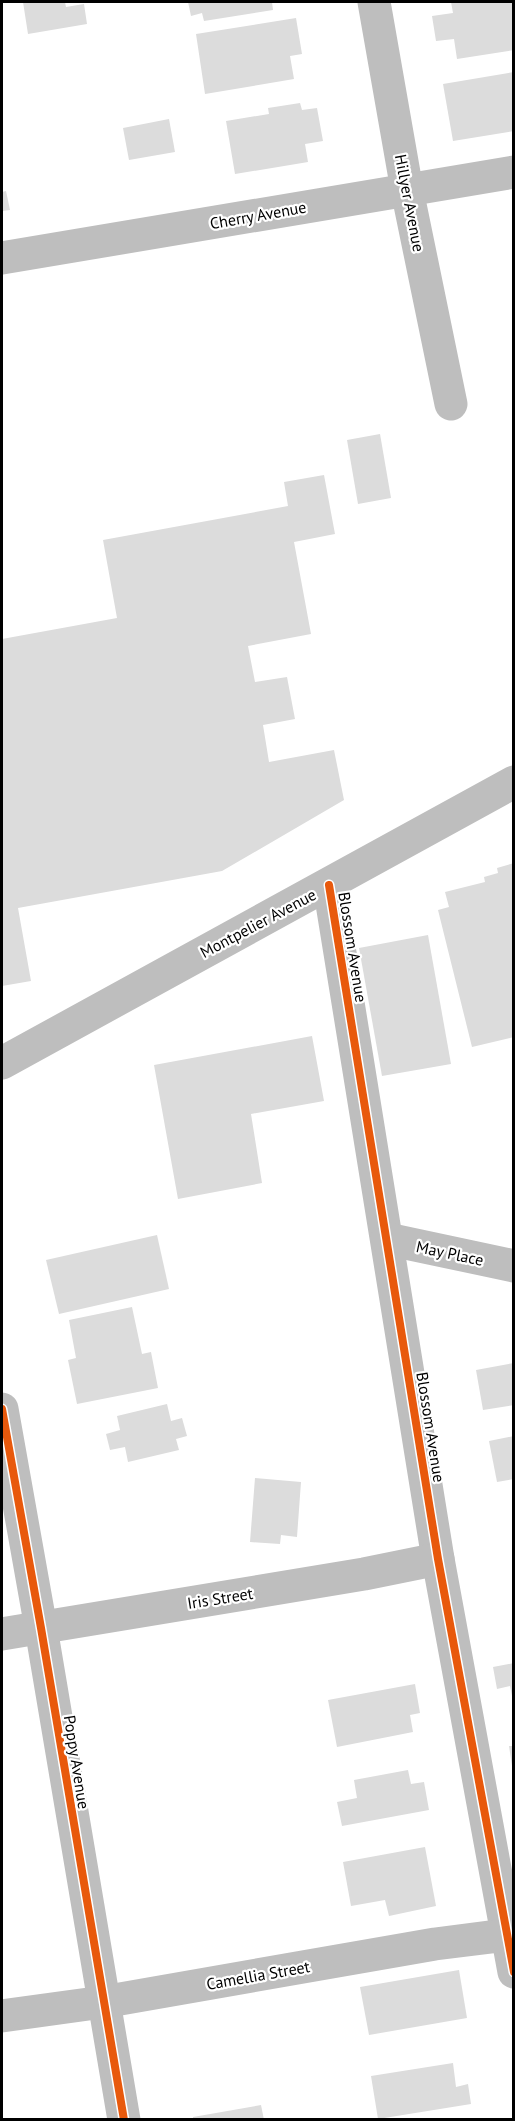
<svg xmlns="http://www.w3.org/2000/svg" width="515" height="2121" viewBox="0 0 515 2121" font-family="'PT Sans',sans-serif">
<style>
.building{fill:#dcdcdc}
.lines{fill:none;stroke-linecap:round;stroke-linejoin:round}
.minor{stroke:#bebebe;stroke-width:33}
.cycleway-casing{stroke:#fff;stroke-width:11}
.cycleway{stroke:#e8590c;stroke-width:8}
.labels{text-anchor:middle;stroke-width:4.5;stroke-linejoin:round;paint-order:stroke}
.street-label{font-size:16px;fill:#000;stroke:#fff}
</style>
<rect width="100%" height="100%" fill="#fff"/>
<g class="building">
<path d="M23 2H65L66 7 84 4 87 24 28 34Z"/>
<path d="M188 2H272L273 10 204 21 202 13 191 16Z"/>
<path d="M451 2H514V50L457 59 454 39 436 41 432 16 453 13Z"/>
<path d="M296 18 302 54 290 56 294 79 205 94 196 34Z"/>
<path d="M514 72V131L453 141 443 84Z"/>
<path d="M300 103 302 110 317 108 323 141 305 144 308 162 235 174 226 121 269 114 268 108Z"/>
<path d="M169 119 175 152 129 160 123 128Z"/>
<path d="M6 191 10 210 2 211V192Z"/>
<path d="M380 434 391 498 358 504 347 440Z"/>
<path d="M324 475 335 534 294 542 311 634 248 646 255 682 287 677 295 719 263 725 269 762 334 750 344 800 222 871 18 908 31 981 2 986V639L117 618 103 540 288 506 284 482Z"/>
<path d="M514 863V1037L472 1047 438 910 449 907 445 892 485 882 484 877 498 873 497 868Z"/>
<path d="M428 935 451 1064 382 1076 359 948Z"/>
<path d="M312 1036 324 1101 251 1114 262 1183 178 1199 154 1065Z"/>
<path d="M157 1235 169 1289 59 1314 46 1260Z"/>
<path d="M132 1307 142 1354 151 1352 158 1388 77 1404 68 1360 76 1358 69 1320Z"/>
<path d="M514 1363V1405L483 1410 476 1370Z"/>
<path d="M167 1404 171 1421 182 1418 187 1436 176 1439 179 1450 128 1462 125 1447 110 1450 106 1434 120 1430 117 1416Z"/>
<path d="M514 1436V1479L497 1482 489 1441Z"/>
<path d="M255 1478 301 1482 297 1537 281 1535 280 1544 250 1542Z"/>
<path d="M514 1663V1696H512L510 1686 497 1689 493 1667Z"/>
<path d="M415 1684 420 1713 410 1715 413 1732 337 1747 328 1700Z"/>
<path d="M509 1746H514V1766H512Z"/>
<path d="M408 1770 411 1784 424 1782 429 1810 342 1826 337 1802 357 1798 354 1780Z"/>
<path d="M425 1847 436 1906 389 1916 385 1900 351 1906 343 1862Z"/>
<path d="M459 1970 467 2018 369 2035 360 1987Z"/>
<path d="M453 2063 456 2087 468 2084 471 2104 378 2119 371 2076Z"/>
<path d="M261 2105 264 2120H193V2117Z"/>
</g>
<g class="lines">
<g class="minor">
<path d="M374 2 407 190 451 404"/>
<path d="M2 258 514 172"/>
<path d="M329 885 438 1559 514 1972"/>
<path d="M2 1063 514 782"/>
<path d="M387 1239 514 1266"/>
<path d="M2 1409 41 1628 124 2120"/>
<path d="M2 1634 364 1574 438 1559"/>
<path d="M2 2016 103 2002 435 1944 514 1934"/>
</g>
<defs>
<g id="cycleway">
<path d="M329 885 438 1559 514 1972"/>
<path d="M2 1409 41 1628 124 2120"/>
</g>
</defs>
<use href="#cycleway" class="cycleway-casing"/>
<use href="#cycleway" class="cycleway"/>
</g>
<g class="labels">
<g class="street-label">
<text transform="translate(410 203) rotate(79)" y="6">Hillyer Avenue</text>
<text transform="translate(258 215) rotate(-10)" y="6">Cherry Avenue</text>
<text transform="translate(258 923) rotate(-28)" y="6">Montpelier Avenue</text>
<text transform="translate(353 947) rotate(81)" y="6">Blossom Avenue</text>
<text transform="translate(450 1253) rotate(12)" y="6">May Place</text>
<text transform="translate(431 1427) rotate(81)" y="6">Blossom Avenue</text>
<text transform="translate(220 1598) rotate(-9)" y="6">Iris Street</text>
<text transform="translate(77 1762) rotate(81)" y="6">Poppy Avenue</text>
<text transform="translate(258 1975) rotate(-10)" y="6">Camellia Street</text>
</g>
</g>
<rect width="515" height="2121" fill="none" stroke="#000000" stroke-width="6"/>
</svg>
